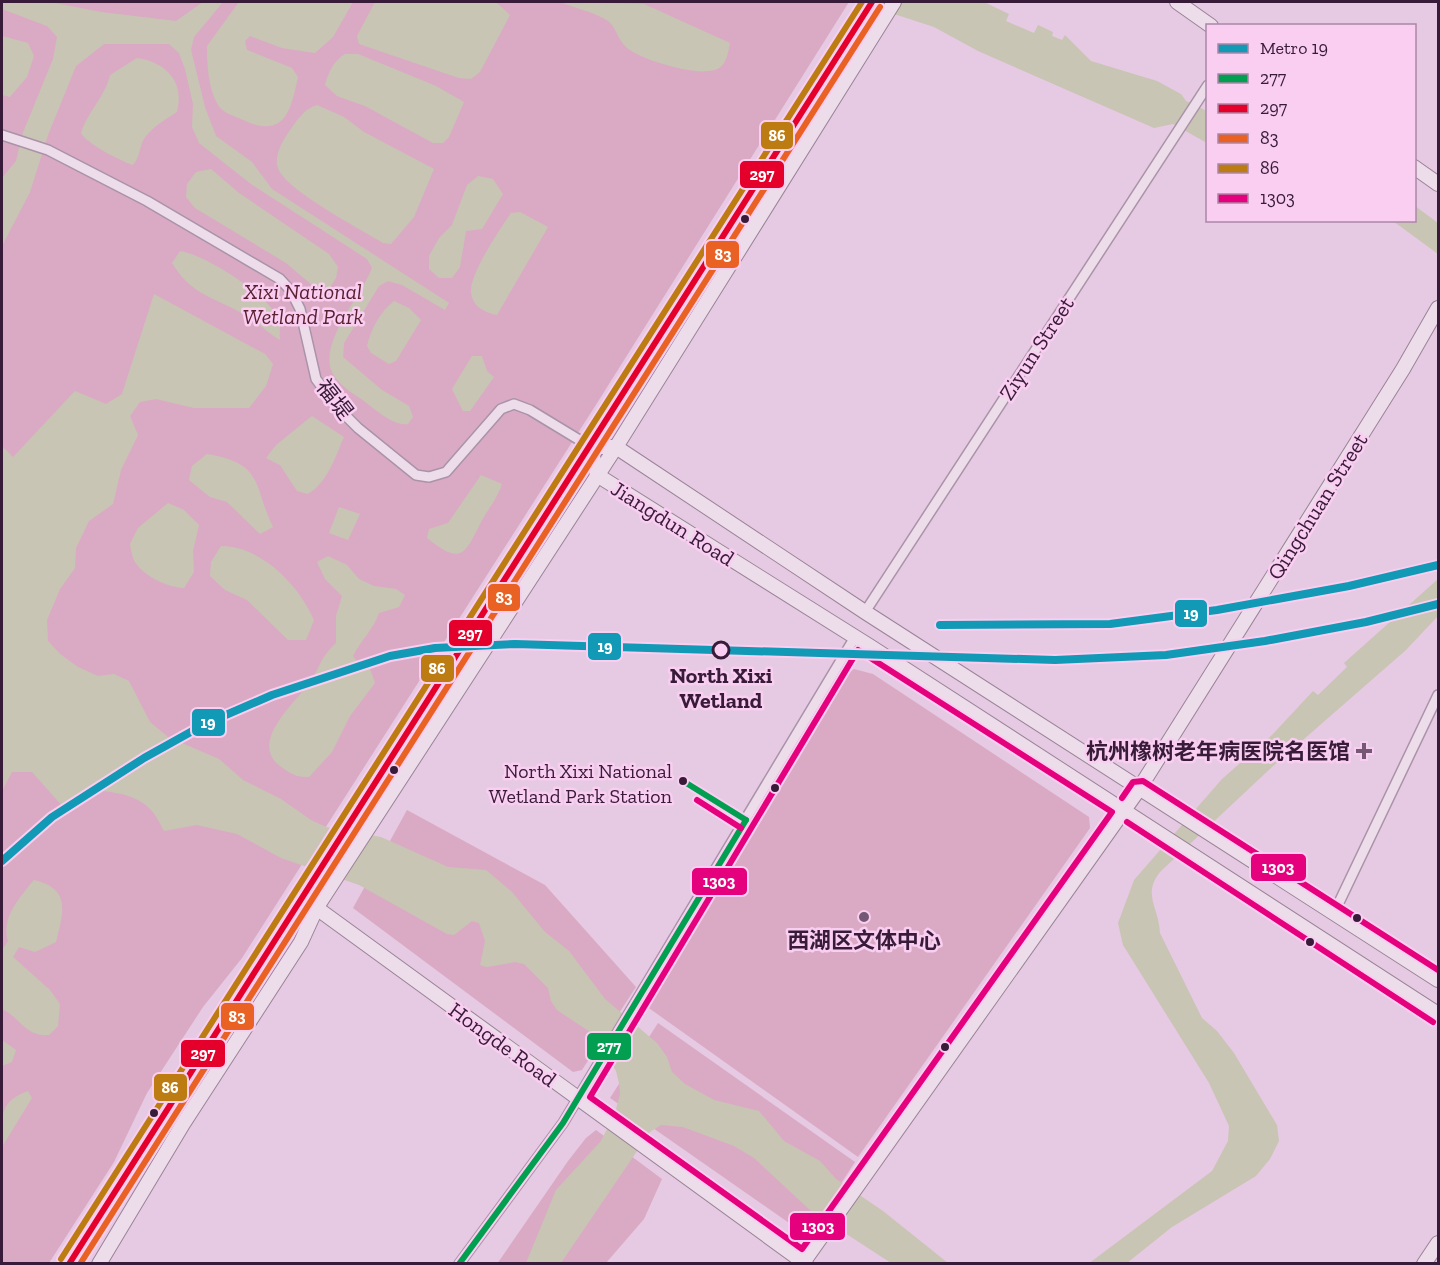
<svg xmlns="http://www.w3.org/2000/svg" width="1440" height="1265" viewBox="0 0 1440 1265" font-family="'Zilla Slab','Noto Sans SC',serif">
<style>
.green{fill:#daaac4}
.water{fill:#c9c5b4}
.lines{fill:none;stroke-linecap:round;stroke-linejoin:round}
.street-casing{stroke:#aa93a8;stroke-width:12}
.secondary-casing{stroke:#9a8398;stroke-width:16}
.street{stroke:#eddcea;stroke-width:9}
.secondary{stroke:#eddcea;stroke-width:14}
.bus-1-casing{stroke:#f9cef1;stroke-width:10}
.bus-2-casing{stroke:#f9cef1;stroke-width:10}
.bus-3-casing{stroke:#f9cef1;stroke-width:10}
.bus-4-casing{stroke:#f9cef1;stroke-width:10}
.bus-5-casing{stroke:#f9cef1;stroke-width:10}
.bus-1{stroke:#039f50;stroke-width:6}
.bus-2{stroke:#e4002b;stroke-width:6}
.bus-3{stroke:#e96123;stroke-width:6}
.bus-4{stroke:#bd7c11;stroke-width:6}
.bus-5{stroke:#e5007d;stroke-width:6}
.metro-1-casing{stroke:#f9cef1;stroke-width:12}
.metro-1{stroke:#1299b5;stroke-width:8}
.bus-dot{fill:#371b39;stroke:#f9cef1;stroke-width:2}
.stop-dot{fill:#f9cef1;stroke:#371b39;stroke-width:3}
.poi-dot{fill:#745874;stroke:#f9cef1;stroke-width:2}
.labels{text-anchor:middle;stroke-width:5;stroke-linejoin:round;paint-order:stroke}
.bus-label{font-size:20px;fill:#371b39;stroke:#f9cef1;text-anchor:end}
.park-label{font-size:22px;font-style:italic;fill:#581f30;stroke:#f9cef1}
.street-label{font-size:22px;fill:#371b39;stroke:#f9cef1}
.stop-label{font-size:22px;font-weight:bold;fill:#371b39;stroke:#f9cef1}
.poi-label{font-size:22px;font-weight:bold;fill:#371b39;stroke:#f9cef1;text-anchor:end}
.line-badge{stroke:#f9cef1;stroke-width:2}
.badge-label{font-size:16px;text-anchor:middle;font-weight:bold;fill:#fff}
</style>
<rect width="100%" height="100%" fill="#e6c9e2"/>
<g class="green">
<path d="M2 2H849L599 400 242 958 203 1007 147 1093 114 1162 49 1263 2 1264Z"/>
<path d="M854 669 873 674 1089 817 1090 828 858 1157 646 1006 847 674Z"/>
<path d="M407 810 545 885 636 987 582 1070 573 1072 353 908Z"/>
<path d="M658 1023 855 1162 814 1225 802 1232 610 1098Z"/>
<path d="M596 1130 662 1179 644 1219 606 1263 497 1264 568 1161 586 1138Z"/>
</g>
<g class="water">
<path d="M2 2H50L101 12 176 21 203 2H223L194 37 191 50 205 107 216 136 252 162 272 189 449 303 445 310 402 285 388 281 379 286 344 343 343 357 382 390 409 406 413 417 408 424C393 426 376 410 364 401 354 394 342 387 335 377 313 348 362 296 372 268L367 259 251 184 199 143 192 127 193 104 185 69 179 53 169 44H104L76 66 48 135 30 192 2 246V178L16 161 22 135 53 59 57 37 47 26 2 9Z"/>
<path d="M239 2H353L333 37 315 53 282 48 250 36 245 41 247 50 292 68 298 77C290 115 283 139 241 119 233 116 222 112 218 105 208 89 207 64 207 46Z"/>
<path d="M375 2H496L510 15 480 72 471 79 459 78 359 44 357 36Z"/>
<path d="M560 2 644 4 730 43C728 52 727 63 719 68 704 79 640 60 626 47 618 40 616 27 608 21 594 12 575 8 560 2Z"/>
<path d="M857 2H984L1009 14 1006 21 1034 33 1038 25 1053 32 1052 36 1062 40 1065 35 1091 61 1157 81 1181 94 1186 101 1207 111V143L1173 124 1154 128 978 51 934 27Z"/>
<path d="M2 36 28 43 34 56 27 77 10 97 2 95Z"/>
<path d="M345 54H358L436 86 464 102 449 137 443 143H433L365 106 337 96 325 85C328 73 334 60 345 54Z"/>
<path d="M137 58C166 62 185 82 177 112 166 119 147 130 142 143 139 152 139 157 133 165 121 161 87 144 81 133 88 111 105 97 110 75Z"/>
<path d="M317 105 344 117 364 132 434 169 414 217 391 244 383 243C361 229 285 190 278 168 274 156 282 142 288 133 296 122 303 109 317 105Z"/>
<path d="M211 169 239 193 329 254 338 267 336 278 329 289 312 285 286 263 195 208 186 197 187 184 196 172Z"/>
<path d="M478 176 493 179 503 194 482 229 466 231 460 267 452 278H439L429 269V256L439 238 452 225 467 185Z"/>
<path d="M1415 206 1438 223V254L1393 221 1414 220Z"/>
<path d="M520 212 548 227 497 315C485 313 472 306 471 292 469 275 501 227 511 213Z"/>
<path d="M180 251C204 254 271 296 279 320 281 326 279 334 280 340 265 331 251 317 236 310 207 295 191 293 172 263Z"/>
<path d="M154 294 265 354 273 364 266 386 249 408H194L156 399 140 402 130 416 138 435 121 470 113 504 89 521 76 548 75 568 60 589 47 620 48 641 60 654 78 667 98 676 114 674 129 681 150 722 168 737 219 759 243 780 281 799 311 820 326 827 381 837 448 867 486 870 512 892 545 932 569 951 605 999 657 1043 667 1057 672 1072 685 1084 714 1100 759 1111 784 1141 820 1161 836 1179 883 1211 948 1263H891L811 1211 754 1158 734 1146 683 1127 661 1125 650 1132 561 1263H526L556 1190 601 1141 615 1113 620 1094 619 1083 616 1071 596 1036 557 1010 551 1001 548 988 524 964 515 962 487 967 480 965 485 941 479 923 472 921 454 935 447 934 359 885 281 858 237 834 197 825 164 831C160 824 156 815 151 810 136 793 103 789 83 792L76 803 65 809 32 772H12L2 791V446L13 457 75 391 106 404 122 394Z"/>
<path d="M394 301 409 308 421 320 396 361 389 364 371 353 367 346C371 329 380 312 394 301Z"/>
<path d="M472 356H482L487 371 494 377 470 411H463L452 389Z"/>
<path d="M312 416 344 437C335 457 328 482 308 494L297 491 280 465 266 458 276 445Z"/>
<path d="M207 454C264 464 252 483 273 527L260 534 227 502 210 497 189 480 192 466Z"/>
<path d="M481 475 502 484C497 499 488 509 481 522 464 556 461 565 427 538L429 529 448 523Z"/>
<path d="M168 503 184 510 199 525 193 551 194 572 184 588C167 587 145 577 135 562 132 557 131 549 130 544L138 528Z"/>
<path d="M339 507 360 514 348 540 329 533Z"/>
<path d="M221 546C261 546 299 585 314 620L306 640H288L247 600 225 590 210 576 211 562Z"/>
<path d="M328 556 347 565 359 579 374 586 396 589 405 595 399 607 379 613C373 630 361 640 353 656L358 663 370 669 375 683 350 716 332 752 309 777C295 777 291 774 280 766 248 742 296 702 311 681 321 665 320 658 336 643V616L342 596 325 579 317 562Z"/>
<path d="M1438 579V616L1406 650 1272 767 1160 872C1142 895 1159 907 1160 933L1202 1018 1217 1031 1234 1053 1277 1125 1279 1141 1270 1159 1256 1176 1172 1227 1127 1263 1088 1264 1212 1171 1228 1141 1229 1126 1209 1083 1123 945 1118 923 1134 880 1222 779 1272 735 1313 691 1318 695 1347 667 1344 663Z"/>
<path d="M34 880C72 889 63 913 56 942L35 952 19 947 13 957 50 990 60 1004 58 1026 49 1035C25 1037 20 1017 2 1009V950L8 941C1 918 19 898 34 880Z"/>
<path d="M2 1040 16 1050 12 1062 2 1066Z"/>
<path d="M28 1091 32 1098 2 1147C1 1115 0 1101 28 1091Z"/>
</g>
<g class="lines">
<defs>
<g id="street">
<path d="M2 135 48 150 147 201 280 279 291 291 300 309 316 379 336 406 358 428 416 475 429 477 446 472 501 409 514 404 530 410 591 447"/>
<path d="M865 612 1208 85"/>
<path d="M1334 913 1438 695"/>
<path d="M459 1264 563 1123 855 637"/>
</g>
<g id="secondary">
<path d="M1177 2 1211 26"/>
<path d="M1414 167 1438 184"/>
<path d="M591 447 597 475 871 647 1438 1014"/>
<path d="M591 447H616L865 612 1438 980"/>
<path d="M311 904 806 1264"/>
<path d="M69 1264 872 2"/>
<path d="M99 1264 183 1124 301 942 317 907 616 447 894 2"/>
<path d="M802 1264 1139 789 1403 369 1438 308"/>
<path d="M1424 1264 1438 1243"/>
</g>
</defs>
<use href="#street" class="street-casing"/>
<use href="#secondary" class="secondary-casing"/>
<use href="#street" class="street"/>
<use href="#secondary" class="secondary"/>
<defs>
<g id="bus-1">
<path d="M683 781 746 820"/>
<path d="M459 1264 563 1123 746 820"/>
</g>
<path id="bus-2" d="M69 1264 872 2"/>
<path id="bus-3" d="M80 1264 880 7"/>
<path id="bus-4" d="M61 1259 862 2"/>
<g id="bus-5">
<path d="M858 650 1112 812 802 1249 590 1097Z"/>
<path d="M1122 798 1133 782 1143 781 1438 970"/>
<path d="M697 800 741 828"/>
<path d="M1127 822 1433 1022"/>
</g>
</defs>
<use href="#bus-1" class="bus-1-casing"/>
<use href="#bus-2" class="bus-2-casing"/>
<use href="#bus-3" class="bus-3-casing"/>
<use href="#bus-4" class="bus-4-casing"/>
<use href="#bus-5" class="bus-5-casing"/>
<use href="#bus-1" class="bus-1"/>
<use href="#bus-2" class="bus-2"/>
<use href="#bus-3" class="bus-3"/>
<use href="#bus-4" class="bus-4"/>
<use href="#bus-5" class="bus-5"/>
<defs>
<g id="metro-1">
<path d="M940 625 1110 624 1217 610 1349 586 1438 565"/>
<path d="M2 861 52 817 144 758 205 724 272 695 390 656 435 648 515 644 1055 660 1166 655 1265 641 1366 622 1438 604"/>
</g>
</defs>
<use href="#metro-1" class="metro-1-casing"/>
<use href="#metro-1" class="metro-1"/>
</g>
<g class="bus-dot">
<circle cx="745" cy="219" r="5"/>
<circle cx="394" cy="770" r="5"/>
<circle cx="683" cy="781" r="5"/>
<circle cx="775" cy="788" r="5"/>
<circle cx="1357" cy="918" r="5"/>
<circle cx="1310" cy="942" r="5"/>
<circle cx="945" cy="1047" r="5"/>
<circle cx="154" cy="1113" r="5"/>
</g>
<circle class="stop-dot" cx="721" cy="650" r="8"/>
<g class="poi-dot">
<path d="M1361 742h6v6h6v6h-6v6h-6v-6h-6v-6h6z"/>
<circle cx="864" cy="917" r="6"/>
</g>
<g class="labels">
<g class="bus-label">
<text x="672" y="778">North Xixi National<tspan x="672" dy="25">Wetland Park Station</tspan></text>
</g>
<g class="park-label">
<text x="303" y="299">Xixi National<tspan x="303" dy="25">Wetland Park</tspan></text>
</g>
<g class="street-label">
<text transform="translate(1036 348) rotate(-57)" y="8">Ziyun Street</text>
<text transform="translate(335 399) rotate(52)" y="8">福堤</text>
<text transform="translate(1317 506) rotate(-58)" y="8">Qingchuan Street</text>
<text transform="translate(673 523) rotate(32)" y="8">Jiangdun Road</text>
<text transform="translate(503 1044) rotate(36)" y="8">Hongde Road</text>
</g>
<g class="stop-label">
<text x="721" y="683">North Xixi<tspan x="721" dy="25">Wetland</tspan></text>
</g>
<g class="poi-label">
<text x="1350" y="759">杭州橡树老年病医院名医馆</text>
<text x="864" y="948" text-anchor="middle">西湖区文体中心</text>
</g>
</g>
<g class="line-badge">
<rect x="760" y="121" width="34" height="29" rx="6" fill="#bd7c11"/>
<rect x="739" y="160" width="46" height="29" rx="6" fill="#e4002b"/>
<rect x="705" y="240" width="35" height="29" rx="6" fill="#e96123"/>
<rect x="487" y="583" width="34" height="29" rx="6" fill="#e96123"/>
<rect x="1174" y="599" width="34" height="29" rx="6" fill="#1299b5"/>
<rect x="448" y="619" width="45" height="28" rx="6" fill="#e4002b"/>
<rect x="587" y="632" width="35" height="29" rx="6" fill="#1299b5"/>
<rect x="420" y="654" width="35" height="29" rx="6" fill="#bd7c11"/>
<rect x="191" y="708" width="35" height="29" rx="6" fill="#1299b5"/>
<rect x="1250" y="853" width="57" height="29" rx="6" fill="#e5007d"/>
<rect x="691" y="867" width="57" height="29" rx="6" fill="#e5007d"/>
<rect x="220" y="1002" width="35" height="29" rx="6" fill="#e96123"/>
<rect x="586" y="1032" width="46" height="29" rx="6" fill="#039f50"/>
<rect x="180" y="1039" width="46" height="29" rx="6" fill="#e4002b"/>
<rect x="153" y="1073" width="35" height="29" rx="6" fill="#bd7c11"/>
<rect x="789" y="1212" width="57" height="29" rx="6" fill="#e5007d"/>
</g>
<g class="badge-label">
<text x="777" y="141">86</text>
<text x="762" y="180">297</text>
<text x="723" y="260">83</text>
<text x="504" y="603">83</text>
<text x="1191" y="619">19</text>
<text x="470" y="639">297</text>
<text x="605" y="652">19</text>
<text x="437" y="674">86</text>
<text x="208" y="728">19</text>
<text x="1278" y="873">1303</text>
<text x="719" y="887">1303</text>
<text x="237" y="1022">83</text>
<text x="609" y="1052">277</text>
<text x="203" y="1059">297</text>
<text x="170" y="1093">86</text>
<text x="818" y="1232">1303</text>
</g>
<rect width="1440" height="1265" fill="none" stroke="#371b39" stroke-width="6"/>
<rect x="1206" y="24" width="210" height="198" fill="#f9cef1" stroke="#ab86a7" stroke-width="1.5"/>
<rect x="1218" y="44" width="30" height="9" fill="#1299b5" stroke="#ab86a7" stroke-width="1.5"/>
<text x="1260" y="54" font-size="18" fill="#371b39">Metro 19</text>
<rect x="1218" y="74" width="30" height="9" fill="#039f50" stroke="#ab86a7" stroke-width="1.5"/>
<text x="1260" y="84" font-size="18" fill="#371b39">277</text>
<rect x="1218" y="104" width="30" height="9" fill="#e4002b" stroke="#ab86a7" stroke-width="1.5"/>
<text x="1260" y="114" font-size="18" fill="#371b39">297</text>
<rect x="1218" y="134" width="30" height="9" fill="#e96123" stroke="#ab86a7" stroke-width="1.5"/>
<text x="1260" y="144" font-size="18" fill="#371b39">83</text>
<rect x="1218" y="164" width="30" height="9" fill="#bd7c11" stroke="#ab86a7" stroke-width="1.5"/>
<text x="1260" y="174" font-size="18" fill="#371b39">86</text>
<rect x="1218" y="194" width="30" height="9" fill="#e5007d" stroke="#ab86a7" stroke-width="1.5"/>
<text x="1260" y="204" font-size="18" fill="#371b39">1303</text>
</svg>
